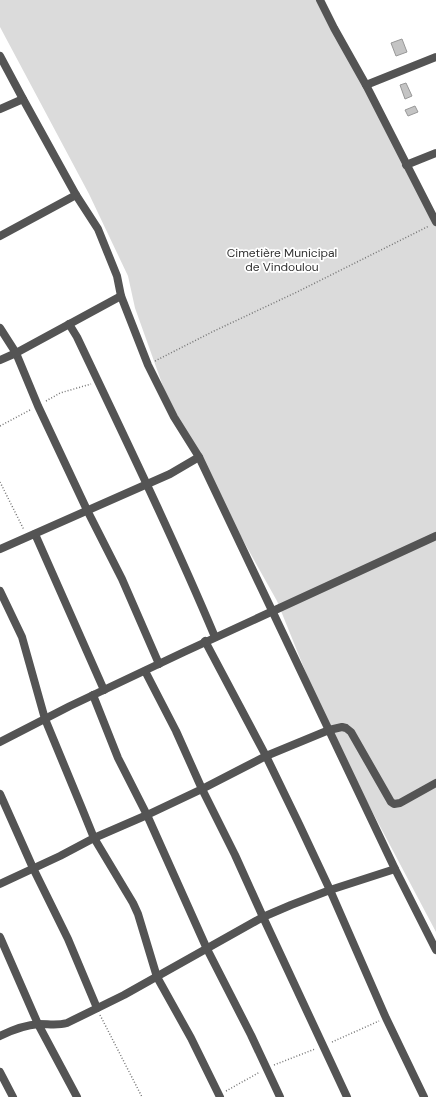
<svg xmlns="http://www.w3.org/2000/svg" width="436" height="1097" viewBox="0 0 436 1097" font-family="'DM Sans',sans-serif">
<style>
.green{fill:#dbdbdb}
.building{fill:#c4c4c4;stroke:#989898}
.lines{fill:none;stroke-linecap:round;stroke-linejoin:round}
.path{stroke:#767676;stroke-width:1.5;stroke-dasharray:1 2;stroke-linecap:butt}
.street{stroke:#545454;stroke-width:8}
.labels{text-anchor:middle;stroke-width:3.5;stroke-linejoin:round;paint-order:stroke}
.park-label{font-size:12px;fill:#323232;stroke:#fff}
</style>
<rect width="100%" height="100%" fill="#fff"/>
<path class="green" d="M0 0H319L436 222V932L329 730 277 601 174 417 135 308 128 276 89 194 0 27Z"/>
<g class="building">
<path d="M402 39 407 52 396 56 391 43Z"/>
<path d="M406 83 412 96 405 99 400 85Z"/>
<path d="M415 106 418 112 408 116 405 110Z"/>
</g>
<g class="lines">
<g class="path">
<path d="M155 361 214 331 297 292 429 226"/>
<path d="M46 401 60 393 91 384"/>
<path d="M0 426 30 410"/>
<path d="M0 482 24 530"/>
<path d="M100 1015 142 1097"/>
<path d="M332 1042 379 1021"/>
<path d="M274 1065 315 1049"/>
<path d="M226 1091 260 1072"/>
</g>
<g class="street">
<path d="M320 0 334 28 366 85 436 222"/>
<path d="M0 56 23 99 76 195 98 229 117 276 121 296 148 365 174 417 199 457 395 869 436 950"/>
<path d="M366 85 436 57"/>
<path d="M0 109 23 99"/>
<path d="M406 165 436 153"/>
<path d="M0 236 76 195"/>
<path d="M69 324 77 337C124 436 172 535 215 637"/>
<path d="M0 328 16 353 38 406 87 510 122 579 159 664"/>
<path d="M0 360 16 353 121 296"/>
<path d="M35 534 104 690"/>
<path d="M0 549 170 474 199 457"/>
<path d="M0 591 22 637 45 719 81 806 94 838 133 903 138 914 157 977 191 1038 220 1097"/>
<path d="M205 641 266 756 299 824 330 890 386 1018 424 1097"/>
<path d="M145 671 176 731 202 789 235 855 263 917 347 1097"/>
<path d="M93 695 118 758 147 815 207 949 251 1035 280 1097"/>
<path d="M0 742 70 706 184 652 436 536"/>
<path d="M0 794 33 868 68 939 97 1008"/>
<path d="M0 884 60 856 94 838 147 815 202 789 266 756 329 730 342 727 346 728 351 732 391 802 394 804 400 803 436 783"/>
<path d="M0 937 38 1024 77 1097"/>
<path d="M0 1036C12 1030 25 1025 39 1024 49 1024 57 1026 67 1023L124 995 263 917 291 905 330 890 395 869"/>
<path d="M0 1072 13 1097"/>
</g>
</g>
<g class="labels">
<g class="park-label">
<text x="282" y="257">Cimetière Municipal<tspan x="282" dy="14">de Vindoulou</tspan></text>
</g>
</g>
</svg>
